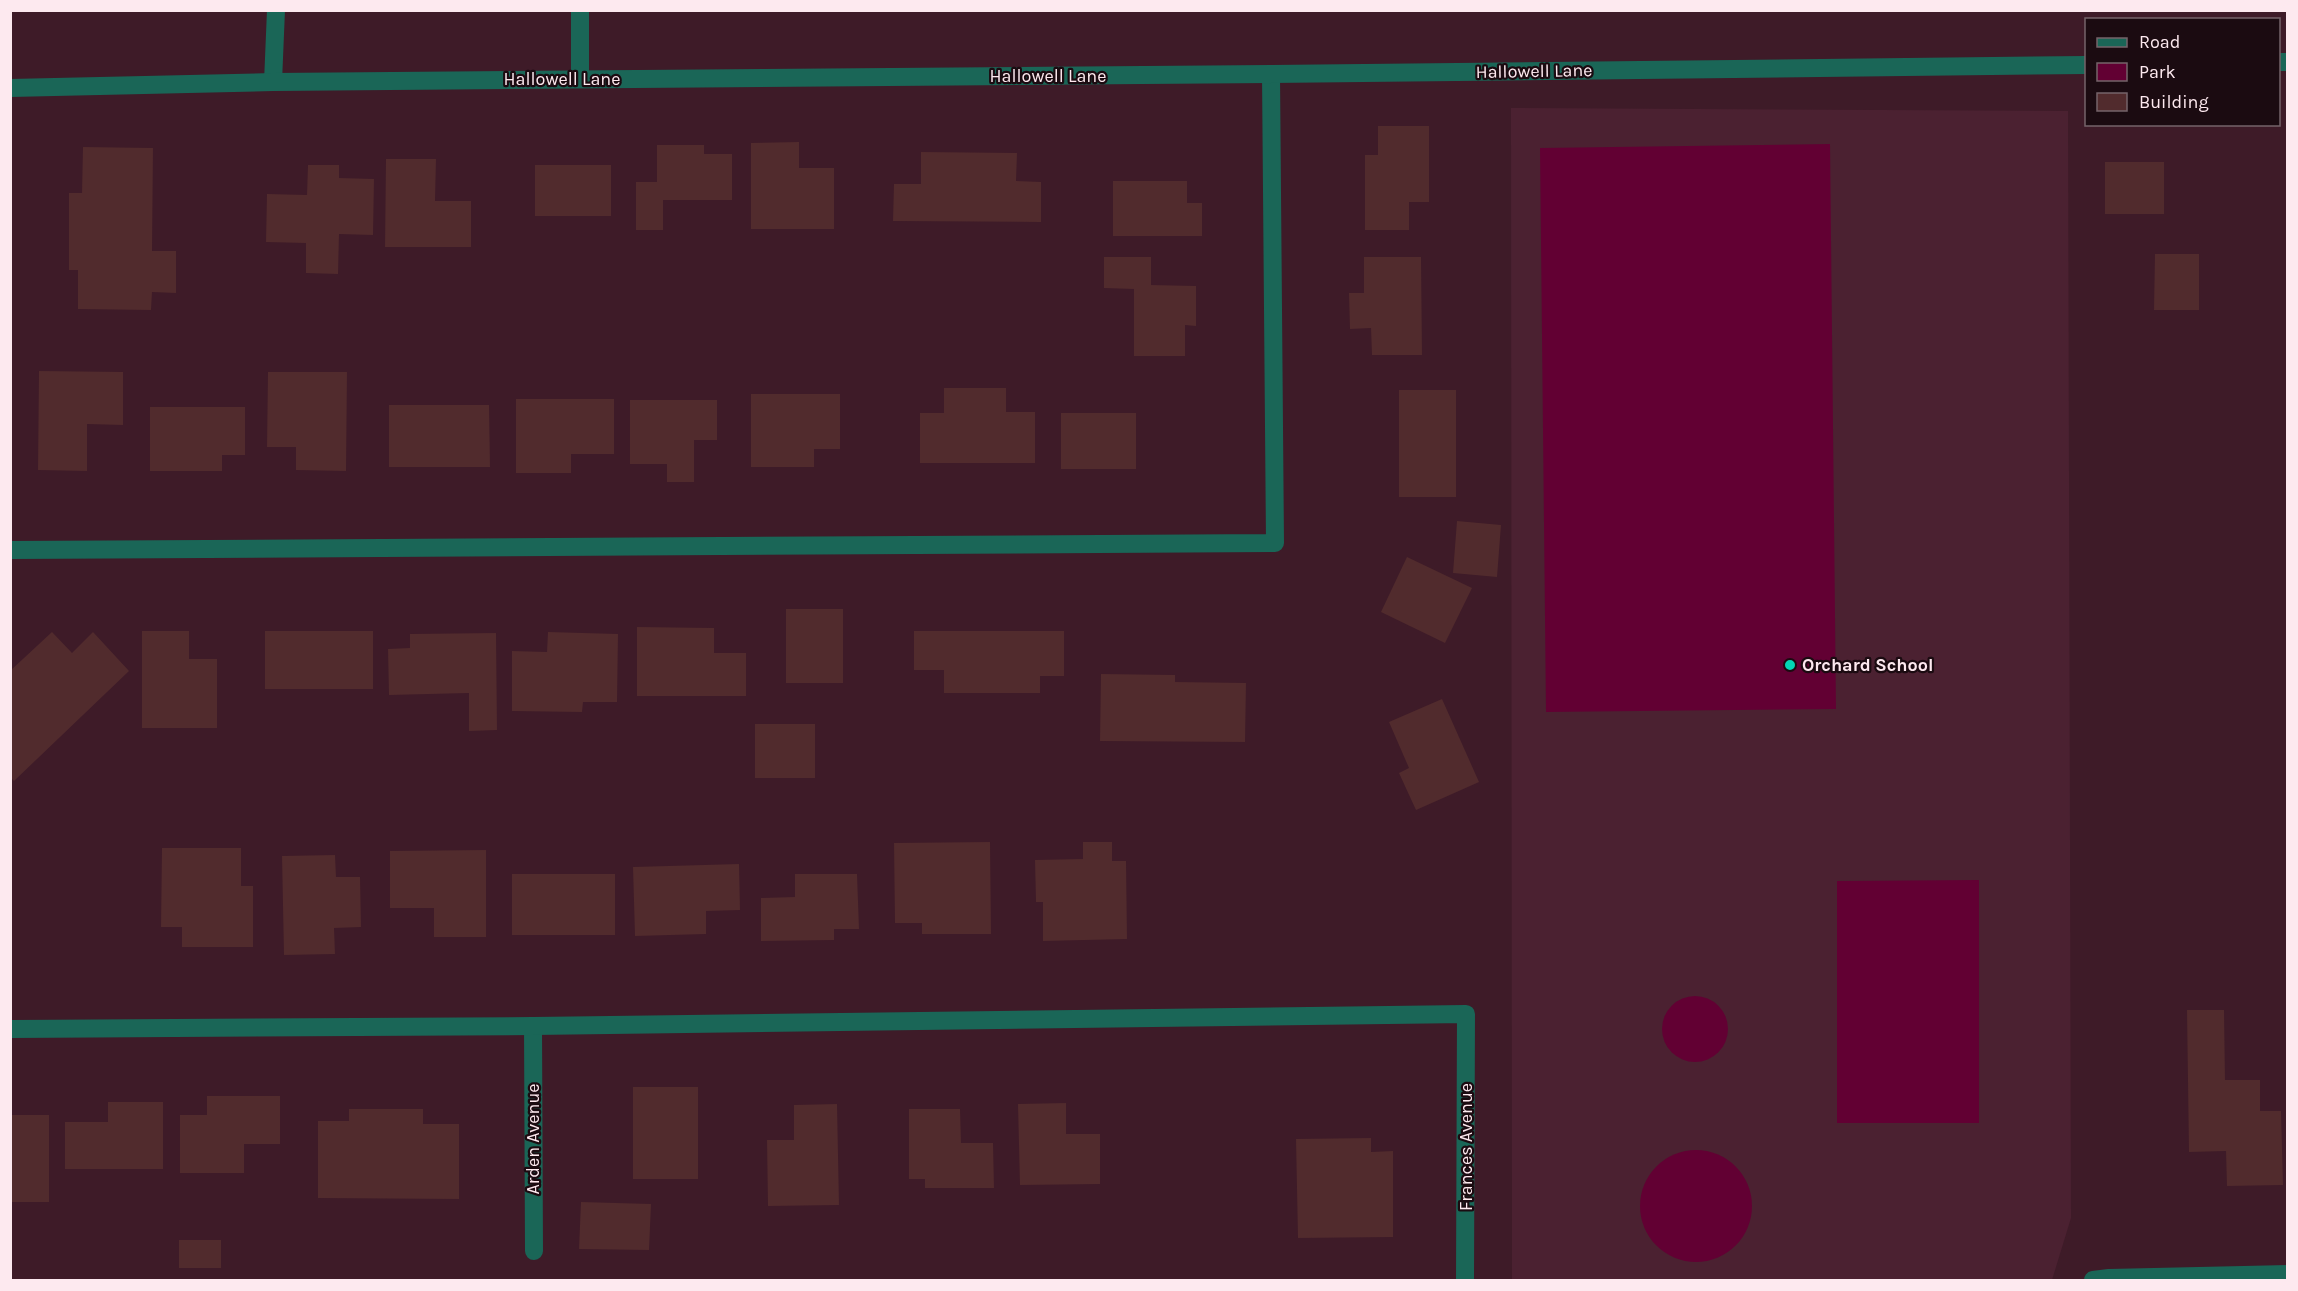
<svg xmlns="http://www.w3.org/2000/svg" width="2298" height="1291" viewBox="0 0 2298 1291" font-family="Karla,sans-serif">
<style>
.built{fill:#4b2131}
.green{fill:#620033}
.building{fill:#512b2d}
.lines{fill:none;stroke-linecap:round;stroke-linejoin:round}
.service{stroke:#1a6657;stroke-width:18}
.minor{stroke:#1a6657;stroke-width:18}
.tertiary{stroke:#1a6657;stroke-width:18}
.poi-dot{fill:#03d5b6;stroke:#1b0b11;stroke-width:2}
.labels{text-anchor:middle;stroke-width:4.5;stroke-linejoin:round;paint-order:stroke}
.street-label{font-size:18px;fill:#fde9ef;stroke:#1b0b11}
.poi-label{font-size:18px;font-weight:bold;fill:#fde9ef;stroke:#1b0b11;text-anchor:start}
</style>
<rect width="100%" height="100%" fill="#3e1b28"/>
<path class="built" d="M1511 108 2068 111 2071 1218 2052 1280H1512Z"/>
<g class="green">
<path d="M1830 144 1836 709 1546 712 1540 148Z"/>
<path d="M1979 880V1123H1837V881Z"/>
<circle cx="1695" cy="1029" r="33"/>
<circle cx="1696" cy="1206" r="56"/>
</g>
<g class="building">
<path d="M1378 126H1429V202H1409V230H1365V155H1378Z"/>
<path d="M799 142V168H834V229H751V143Z"/>
<path d="M657 145H704V154H732V200H663V230H636V182H657Z"/>
<path d="M83 147 153 148 152 251H176V293L152 292 151 310 78 309V270H69V193H82Z"/>
<path d="M921 152 1017 153 1016 181 1041 182V222L893 221 894 184H921Z"/>
<path d="M386 159H436L435 201H471V247H385Z"/>
<rect x="2105" y="162" width="59" height="52"/>
<path d="M308 165H339V178L374 179 373 235 339 234 338 274 306 273V243L266 242 267 194 307 195Z"/>
<rect x="535" y="165" width="76" height="51"/>
<path d="M1113 181H1187V203H1202V236H1113Z"/>
<path d="M2155 254H2199V310H2154Z"/>
<path d="M1104 257H1151V285L1196 286V326L1185 325V356H1134V289L1104 288Z"/>
<path d="M1364 257H1421L1422 355H1372L1371 328 1350 329 1349 293H1364Z"/>
<path d="M39 371 123 372V425L87 424V471L38 470Z"/>
<path d="M268 372H347L346 471 296 470V447H267Z"/>
<path d="M944 388H1006V412H1035V463H920V413H944Z"/>
<rect x="1399" y="390" width="57" height="107"/>
<path d="M751 394H840V449H814V467H751Z"/>
<path d="M516 399H614V454H571V473H516Z"/>
<path d="M630 400H717V440H694V482H667V464H630Z"/>
<path d="M389 405H489L490 467H389Z"/>
<path d="M150 407H245V455H222V471H150Z"/>
<rect x="1061" y="413" width="75" height="56"/>
<path d="M1457 521 1501 525 1497 577 1453 573Z"/>
<path d="M1407 557 1472 588 1445 643 1381 612Z"/>
<rect x="786" y="609" width="57" height="74"/>
<path d="M637 627 714 628V653H746V696H637Z"/>
<path d="M142 631H189V659H217V728H142Z"/>
<rect x="265" y="631" width="108" height="58"/>
<path d="M914 631H1064V676H1040V693H944V670H914Z"/>
<path d="M52 632 72 653 93 632 129 671 14 781 10 777V671Z"/>
<path d="M548 632 618 634 617 702H583L582 712 512 711V651L547 652Z"/>
<path d="M496 633 497 730 469 731V693L389 695 388 649 410 648V634Z"/>
<path d="M1101 674 1175 675V682L1246 683 1245 742 1100 741Z"/>
<path d="M1442 699 1479 782 1416 810 1399 773 1409 768 1389 722Z"/>
<rect x="755" y="724" width="60" height="54"/>
<path d="M990 842 991 934H922V923H895L894 843Z"/>
<path d="M1083 842H1112V861H1126L1127 939 1043 941V902H1036L1035 860 1083 859Z"/>
<path d="M162 848H241V886H253V947H182V927H161Z"/>
<path d="M486 850V937H434V908H390V851Z"/>
<path d="M335 855 336 877H360L361 927 334 928 335 954 284 955 282 856Z"/>
<path d="M739 864 740 910 706 911V934L635 936 633 867Z"/>
<rect x="512" y="874" width="103" height="61"/>
<path d="M795 874H857L859 929H834V940L761 941V898L795 897Z"/>
<path d="M2187 1010H2224L2225 1080H2260V1111H2281L2283 1185 2227 1186 2226 1151 2189 1152Z"/>
<rect x="633" y="1087" width="65" height="92"/>
<path d="M207 1096H280V1144H244V1173H180V1115H207Z"/>
<path d="M108 1102H163V1169H65V1122H108Z"/>
<path d="M1066 1103V1134H1100V1184L1020 1185 1018 1104Z"/>
<path d="M837 1104 839 1205 768 1206 767 1140H794V1105Z"/>
<path d="M349 1109H423V1124H459V1199L318 1198V1121H349Z"/>
<path d="M909 1109H960L961 1143H993L994 1188H925V1179H909Z"/>
<rect x="10" y="1115" width="39" height="87"/>
<path d="M1371 1138V1152L1393 1151V1237L1298 1238 1296 1139Z"/>
<path d="M581 1202 651 1204 649 1250 579 1249Z"/>
<rect x="179" y="1240" width="42" height="28"/>
</g>
<g class="lines">
<path class="service" d="M273 82 276 10"/>
<g class="minor">
<path d="M580 79V10"/>
<path d="M10 550 1275 543 1271 74"/>
<path d="M533 1026 534 1251"/>
<path d="M10 1029 533 1026 1466 1014 1465 1280"/>
<path d="M2093 1280 2109 1278 2288 1274"/>
</g>
<g class="tertiary">
<path d="M2278 62H2288"/>
<path d="M10 88 273 82 1271 74 2086 65"/>
</g>
</g>
<circle class="poi-dot" cx="1790" cy="665" r="6"/>
<g class="labels">
<g class="street-label">
<text transform="translate(1534 71) rotate(-1)" y="6">Hallowell Lane</text>
<text x="1048" y="82">Hallowell Lane</text>
<text x="562" y="85">Hallowell Lane</text>
<text transform="translate(533 1139) rotate(-90)" y="6">Arden Avenue</text>
<text transform="translate(1466 1147) rotate(-90)" y="6">Frances Avenue</text>
</g>
<g class="poi-label">
<text x="1802" y="671">Orchard School</text>
</g>
</g>
<rect width="2298" height="1291" fill="none" stroke="#fde9ef" stroke-width="24"/>
<rect x="2085" y="18" width="195" height="108" fill="#1b0b11" stroke="#75646a" stroke-width="1.5"/>
<rect x="2097" y="38" width="30" height="9" fill="#1a6657" stroke="#75646a" stroke-width="1.5"/>
<text x="2139" y="48" font-size="18" fill="#fde9ef">Road</text>
<rect x="2097" y="63" width="30" height="18" fill="#620033" stroke="#75646a" stroke-width="1.5"/>
<text x="2139" y="78" font-size="18" fill="#fde9ef">Park</text>
<rect x="2097" y="93" width="30" height="18" fill="#512b2d" stroke="#75646a" stroke-width="1.5"/>
<text x="2139" y="108" font-size="18" fill="#fde9ef">Building</text>
</svg>
